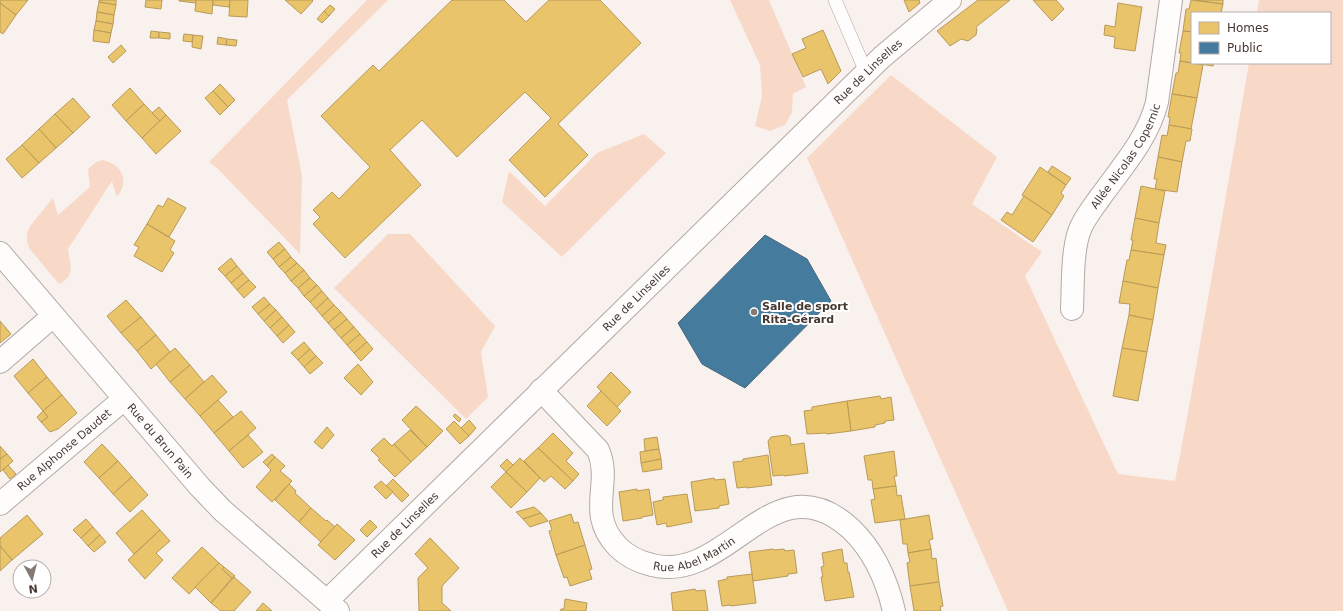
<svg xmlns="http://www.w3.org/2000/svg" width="1343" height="611" viewBox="0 0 1343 611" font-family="'DejaVu Sans',sans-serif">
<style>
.green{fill:#f8d9c8}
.homes{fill:#e9c46a;stroke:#b89a59}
.public{fill:#457b9d;stroke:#45677d}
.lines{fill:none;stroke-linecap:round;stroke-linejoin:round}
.service-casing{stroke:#b2a9a4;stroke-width:14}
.minor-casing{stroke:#b2a9a4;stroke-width:24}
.secondary-casing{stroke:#b2a9a4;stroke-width:24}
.service{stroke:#fefdfc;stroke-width:13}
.minor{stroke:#fefdfc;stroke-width:22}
.secondary{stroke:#fefdfc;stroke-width:22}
.poi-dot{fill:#847973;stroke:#fff;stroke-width:1.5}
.labels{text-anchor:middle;stroke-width:4;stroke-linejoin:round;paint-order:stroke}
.street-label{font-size:11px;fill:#453831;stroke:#fff}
.poi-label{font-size:11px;font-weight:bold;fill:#453831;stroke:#fff;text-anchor:start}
</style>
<rect width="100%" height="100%" fill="#f9f1ee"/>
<g class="green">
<path d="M367 0H388L287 100 302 176 300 254 218 169 209 162Z"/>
<path d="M730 0H769L806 87 793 94 792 112 785 125 770 131 755 126 762 96 760 65Z"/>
<path d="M1259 0H1343V611H1008L807 158 891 75 997 157 972 204 1042 252 1025 276 1118 474 1175 481 1189 407 1249 63H1330V13H1257Z"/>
<path d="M644 134 666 153 562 257 502 202 509 171 545 206 597 153Z"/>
<path d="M103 160C115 163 125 171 123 184 123 188 119 193 118 196L116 195 112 181 68 249C70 265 76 276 59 284L29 248 27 241V233L30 226 53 198 58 215 90 187 88 169 96 162Z"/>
<path d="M388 234H410L495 326 481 352 488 397 466 419 334 288Z"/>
</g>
<g class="homes">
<path d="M0 0H28L16 15 0 3Z"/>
<path d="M99 0H116V5L99 2Z"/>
<path d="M146 0H162L161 9 145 7Z"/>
<path d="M179 0H196V3L179 1Z"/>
<path d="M196 0H213L212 14 195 11Z"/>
<path d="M213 0H230L229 7 213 5Z"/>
<path d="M230 0H248L247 17 229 16Z"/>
<path d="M285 0H312L313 1 301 14Z"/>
<path d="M452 0H504L526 22 549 0H600L641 43 558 124 588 155 545 197 509 160 551 118 525 92 457 157 422 120 390 150 421 185 345 258 313 224 320 217 313 210 332 192 339 199 370 167 321 116 373 65 379 71Z"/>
<path d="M904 0H919L920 3 909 12Z"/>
<path d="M978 0H1010L976 27 977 29 976 35 968 41 961 39 950 46 937 31Z"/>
<path d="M1033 0H1056L1064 9 1052 21Z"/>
<path d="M1191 0 1223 4 1221 13H1192V32L1183 31 1186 9H1189Z"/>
<path d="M1194 0H1223V4Z"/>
<path d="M99 2 116 5 114 15 97 12Z"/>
<path d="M0 3 16 15 3 34 0 32Z"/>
<path d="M1118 3 1142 7 1135 51 1114 48 1115 37 1104 35 1105 25 1115 27Z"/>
<path d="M330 5 335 9 329 16 324 11Z"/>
<path d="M324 11 329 16 322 23 317 19Z"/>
<path d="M97 12 114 15 113 24 96 21Z"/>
<path d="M96 21 113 24 111 33 94 30Z"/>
<path d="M94 30 111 33 109 43 93 41Z"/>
<path d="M823 30 841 71 828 84 821 69 803 77 792 54 806 48 802 39Z"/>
<path d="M151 31 159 32V38H150Z"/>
<path d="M1183 31 1192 32V63L1180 61 1181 53H1179Z"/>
<path d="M159 32 170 33V39L159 38Z"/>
<path d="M184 34 193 35 192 42 183 41Z"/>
<path d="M193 35 203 36 201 49 192 47Z"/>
<path d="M218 37 227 39 226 45 217 44Z"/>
<path d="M227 39 237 40 236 46 226 45Z"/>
<path d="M121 45 126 51 113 63 108 57Z"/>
<path d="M1180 61 1203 65 1197 98 1172 94 1176 73H1178Z"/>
<path d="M1193 63H1214L1213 66Z"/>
<path d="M220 84 235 100 228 107 213 91Z"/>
<path d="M130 88 144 104 126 121 112 105Z"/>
<path d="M213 91 228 107 220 115 205 98Z"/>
<path d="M1172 94 1197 98 1191 129 1169 125 1170 117H1168Z"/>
<path d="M73 98 90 117 73 133 55 114Z"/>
<path d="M144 104 160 121 142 138 126 121Z"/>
<path d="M159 107 166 115 160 121 152 113Z"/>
<path d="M55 114 73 133 56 148 39 129Z"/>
<path d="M166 115 181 131 156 154 142 138Z"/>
<path d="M1169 125 1192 129 1190 141H1186L1182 162 1158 157 1162 135 1167 136Z"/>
<path d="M39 129 56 148 39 163 22 145Z"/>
<path d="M22 145 39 163 22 178 6 159Z"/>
<path d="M1158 157 1182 162 1177 192 1155 189 1157 179H1154Z"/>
<path d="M1052 166 1071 178 1066 185 1048 172Z"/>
<path d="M1040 167 1066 185 1061 193 1064 196 1052 215 1022 195Z"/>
<path d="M1141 186 1165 191 1159 223 1135 218Z"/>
<path d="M1024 196 1052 215 1033 242 1001 220 1007 212 1012 215Z"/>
<path d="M168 198 186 208 169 237 147 224 158 205 163 207Z"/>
<path d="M1135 218 1159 223 1156 243 1166 245 1164 255 1131 250 1133 240H1131Z"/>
<path d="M147 224 175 241 170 250 174 253 162 272 134 256 139 247 134 245Z"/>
<path d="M279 242 285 249 273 259 267 252Z"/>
<path d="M285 249 291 257 279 267 273 259Z"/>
<path d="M1131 250 1164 255 1158 288 1123 281 1127 260H1129Z"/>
<path d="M291 257 297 263 285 273 279 267Z"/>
<path d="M231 258 237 266 225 276 218 269Z"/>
<path d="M297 263 304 270 291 281 285 273Z"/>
<path d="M237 266 243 273 231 283 225 276Z"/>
<path d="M304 270 310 278 298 288 291 281Z"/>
<path d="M243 273 249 280 237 290 231 283Z"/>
<path d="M310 278 317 285 304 296 298 288Z"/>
<path d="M249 280 256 287 244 298 237 290Z"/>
<path d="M1123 281 1158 288 1153 320 1129 315 1130 304 1119 303Z"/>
<path d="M317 285 322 291 310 302 304 296Z"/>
<path d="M322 291 328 298 316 309 310 302Z"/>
<path d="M264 297 270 304 258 314 252 307Z"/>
<path d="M328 298 334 305 322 316 316 309Z"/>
<path d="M126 300 141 317 121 333 107 316Z"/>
<path d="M270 304 276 310 264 321 258 314Z"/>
<path d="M334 305 341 312 328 323 322 316Z"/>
<path d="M276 310 282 317 270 328 264 321Z"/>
<path d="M341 312 347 319 334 330 328 323Z"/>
<path d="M1129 315 1153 320 1147 352 1122 348Z"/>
<path d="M141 317 156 335 137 351 121 333Z"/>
<path d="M282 317 289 325 277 336 270 328Z"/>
<path d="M347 319 354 327 341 338 334 330Z"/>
<path d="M0 321 11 334 0 343Z"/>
<path d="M289 325 295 332 283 343 277 336Z"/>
<path d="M354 327 360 334 347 345 341 338Z"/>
<path d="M360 334 367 342 354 353 347 345Z"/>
<path d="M156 335 170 352 151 369 137 351Z"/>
<path d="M304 342 310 349 298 360 291 353Z"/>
<path d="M367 342 373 349 361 361 354 353Z"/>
<path d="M175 348 190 365 170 382 156 364Z"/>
<path d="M1122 348 1147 352 1138 401 1113 396Z"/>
<path d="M310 349 316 356 304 367 298 360Z"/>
<path d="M316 356 323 363 310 374 304 367Z"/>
<path d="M33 359 47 377 28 393 14 376Z"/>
<path d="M358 364 373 382 361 395 344 378Z"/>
<path d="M190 365 204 382 185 399 170 382Z"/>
<path d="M611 372 631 392 617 407 597 387Z"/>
<path d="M212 375 227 392 200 416 185 399Z"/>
<path d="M47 377 62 395 43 411 28 393Z"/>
<path d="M601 391 621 411 607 426 587 406Z"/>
<path d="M62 395 77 413 58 429 50 432 41 422 48 417 43 411Z"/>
<path d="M880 396 881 399 891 397 894 420 885 421V423L875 425V427L851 431 847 401Z"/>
<path d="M218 400 233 417 214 433 200 416Z"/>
<path d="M847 401 851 431 827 434 826 433 807 434 804 411 812 410V407Z"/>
<path d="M416 406 443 431 427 447 402 420Z"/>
<path d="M43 411 48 417 41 422 37 417Z"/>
<path d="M241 411 256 428 229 451 214 433Z"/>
<path d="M455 414 461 419 459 422 453 416Z"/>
<path d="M469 420 476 428 469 436 461 428Z"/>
<path d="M454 421 469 436 460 444 446 429Z"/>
<path d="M327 427 334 435 322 449 314 442Z"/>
<path d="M410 430 427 447 411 462 394 444Z"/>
<path d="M553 433 573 453 566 461 579 474 573 481 538 448Z"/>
<path d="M248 435 263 452 243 468 229 451Z"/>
<path d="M786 435 790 437 791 445 804 443 808 473 784 476 783 475 773 476 768 441 771 437Z"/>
<path d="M657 437 659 449 645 451 644 439Z"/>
<path d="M384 438 392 446 394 444 411 462 395 477 378 460 380 459 371 450Z"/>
<path d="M102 444 118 461 99 478 84 462Z"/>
<path d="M0 446 7 454 0 459Z"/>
<path d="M538 448 573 481 565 489 551 476 544 482 524 461Z"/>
<path d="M659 449 661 459 641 463 640 452Z"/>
<path d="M894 451 897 476H894L896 486 873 489 872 480H868L864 456Z"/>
<path d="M7 454 13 461 0 472V459Z"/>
<path d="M272 454 275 457 267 466 263 462Z"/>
<path d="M768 455 772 485 747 488V487L737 488 733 462 743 461V459Z"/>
<path d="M275 457 285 466 280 471 292 481 272 502 256 487 271 470 267 466Z"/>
<path d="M520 458 540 478 527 492 506 472Z"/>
<path d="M507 459 513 465 506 472 500 466Z"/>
<path d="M661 459 662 469 643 472 641 463Z"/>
<path d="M118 461 132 477 113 494 99 478Z"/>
<path d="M8 465 16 474 10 479 3 470Z"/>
<path d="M506 472 527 492 511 508 491 487Z"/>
<path d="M132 477 148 495 130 512 113 494Z"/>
<path d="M714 478 715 480 725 479 729 504 719 506V508L695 511 691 482Z"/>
<path d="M393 479 409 495 402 502 386 486Z"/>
<path d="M381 481 393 492 386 499 374 487Z"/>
<path d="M289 484 296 491 295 493 311 508 299 522 275 500Z"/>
<path d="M896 486 897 496 901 495 905 519 875 523 871 500 875 499 873 489Z"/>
<path d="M637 489V491L649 489 653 515 642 517V518L623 521 619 492Z"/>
<path d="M687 494 692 522 667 527 666 523 657 525 653 502 663 500V497Z"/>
<path d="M534 507 541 513 523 519 516 512Z"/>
<path d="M311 508 326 521 327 520 335 527 321 542 299 522Z"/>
<path d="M142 510 160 530 134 554 116 533Z"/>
<path d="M541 513 548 521 530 527 523 519Z"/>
<path d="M571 514 574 523 578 522 585 545 556 555 549 531 552 530 549 521Z"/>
<path d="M27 515 43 534 12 560 0 546V538Z"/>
<path d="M929 515 933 539 929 540 931 549 908 553 907 544H903L900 520Z"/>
<path d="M86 519 93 527 81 538 73 530Z"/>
<path d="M370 520 377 527 367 537 360 530Z"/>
<path d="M337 524 355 540 335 560 318 545Z"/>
<path d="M93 527 100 535 88 546 81 538Z"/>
<path d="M160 530 170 541 156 553 163 560 145 579 128 560Z"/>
<path d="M100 535 106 542 94 552 88 546Z"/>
<path d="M430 538 459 568 442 586V603L451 611H419L418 578 428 568 415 554Z"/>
<path d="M585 545 592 569 589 570 592 579 570 586 567 577 564 578 556 555Z"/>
<path d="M0 546 12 560 0 571Z"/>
<path d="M202 547 219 563 189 594 172 578Z"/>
<path d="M773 549 774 550 784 549 785 551 794 550 797 573 788 574V576L753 581 749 552Z"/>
<path d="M842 549 844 563H847L848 572H849L854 597 825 601 821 577H823L821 567 824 566 822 553Z"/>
<path d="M931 549 932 559 936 558 939 582 910 586 907 563 910 562 908 553Z"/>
<path d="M219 563 224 567 222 569 232 578 211 603 195 587Z"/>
<path d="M224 567 235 576 232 578 222 569Z"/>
<path d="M752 574 756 603 731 606V605L722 606 718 581 727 579V577Z"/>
<path d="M234 577 251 592 234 611H221L211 603Z"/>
<path d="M939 582 943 606 940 607 941 611H914L910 586Z"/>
<path d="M695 589 696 591 705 590 708 611H673L671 593Z"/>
<path d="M565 599 587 603 586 611H560L561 609H564Z"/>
<path d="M263 603 272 611H256Z"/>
</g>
<path class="public" d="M765 235 807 259 831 301 745 388 702 364 678 323Z"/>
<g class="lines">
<defs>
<path id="service" d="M835 0 866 72"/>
<g id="minor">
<path id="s1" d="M1072 309C1073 286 1072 253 1079 232 1083 220 1092 209 1099 199 1121 168 1148 139 1157 102L1171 0"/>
<path d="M0 362 53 316"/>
<path id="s2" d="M541 390 598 450C613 484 585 513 618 547 628 557 639 562 652 565 728 585 773 457 851 529 874 551 887 581 894 611"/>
<path id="s3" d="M0 504 124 399"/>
<path id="s4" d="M327 601 882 57 950 0"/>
</g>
<g id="secondary">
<path id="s5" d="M0 253 200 487 223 511 338 611"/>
</g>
</defs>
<use href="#service" class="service-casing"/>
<use href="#minor" class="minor-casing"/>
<use href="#secondary" class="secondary-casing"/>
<use href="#service" class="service"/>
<use href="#minor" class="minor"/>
<use href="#secondary" class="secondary"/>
</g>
<circle class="poi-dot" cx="754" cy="312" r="4"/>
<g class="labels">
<g class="street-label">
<text dy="4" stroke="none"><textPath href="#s4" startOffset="757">Rue de Linselles</textPath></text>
<text dy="4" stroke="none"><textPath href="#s1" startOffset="167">Allée Nicolas Copernic</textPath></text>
<text dy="4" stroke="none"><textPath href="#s4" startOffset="433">Rue de Linselles</textPath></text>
<text dy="4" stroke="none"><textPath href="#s5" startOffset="247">Rue du Brun Pain</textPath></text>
<text dy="4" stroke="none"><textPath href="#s3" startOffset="84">Rue Alphonse Daudet</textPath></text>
<text dy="4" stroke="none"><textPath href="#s4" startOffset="109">Rue de Linselles</textPath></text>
<text dy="4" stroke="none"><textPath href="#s2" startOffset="269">Rue Abel Martin</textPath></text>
</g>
<g class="poi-label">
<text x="762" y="310">Salle de sport<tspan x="762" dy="13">Rita-Gérard</tspan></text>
</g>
</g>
<rect x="1191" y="12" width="140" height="52" fill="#ffffff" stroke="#b5afad"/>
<rect x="1199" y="22" width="20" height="12" fill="#e9c46a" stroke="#b5afad"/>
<text x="1227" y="32" font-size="12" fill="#453831">Homes</text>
<rect x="1199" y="42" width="20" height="12" fill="#457b9d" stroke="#b5afad"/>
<text x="1227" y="52" font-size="12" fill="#453831">Public</text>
<g transform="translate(32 579) rotate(173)"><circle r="19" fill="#ffffff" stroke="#b5afad"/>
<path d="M0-3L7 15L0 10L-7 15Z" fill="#847973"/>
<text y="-6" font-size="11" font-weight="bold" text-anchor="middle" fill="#453831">N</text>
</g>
</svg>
